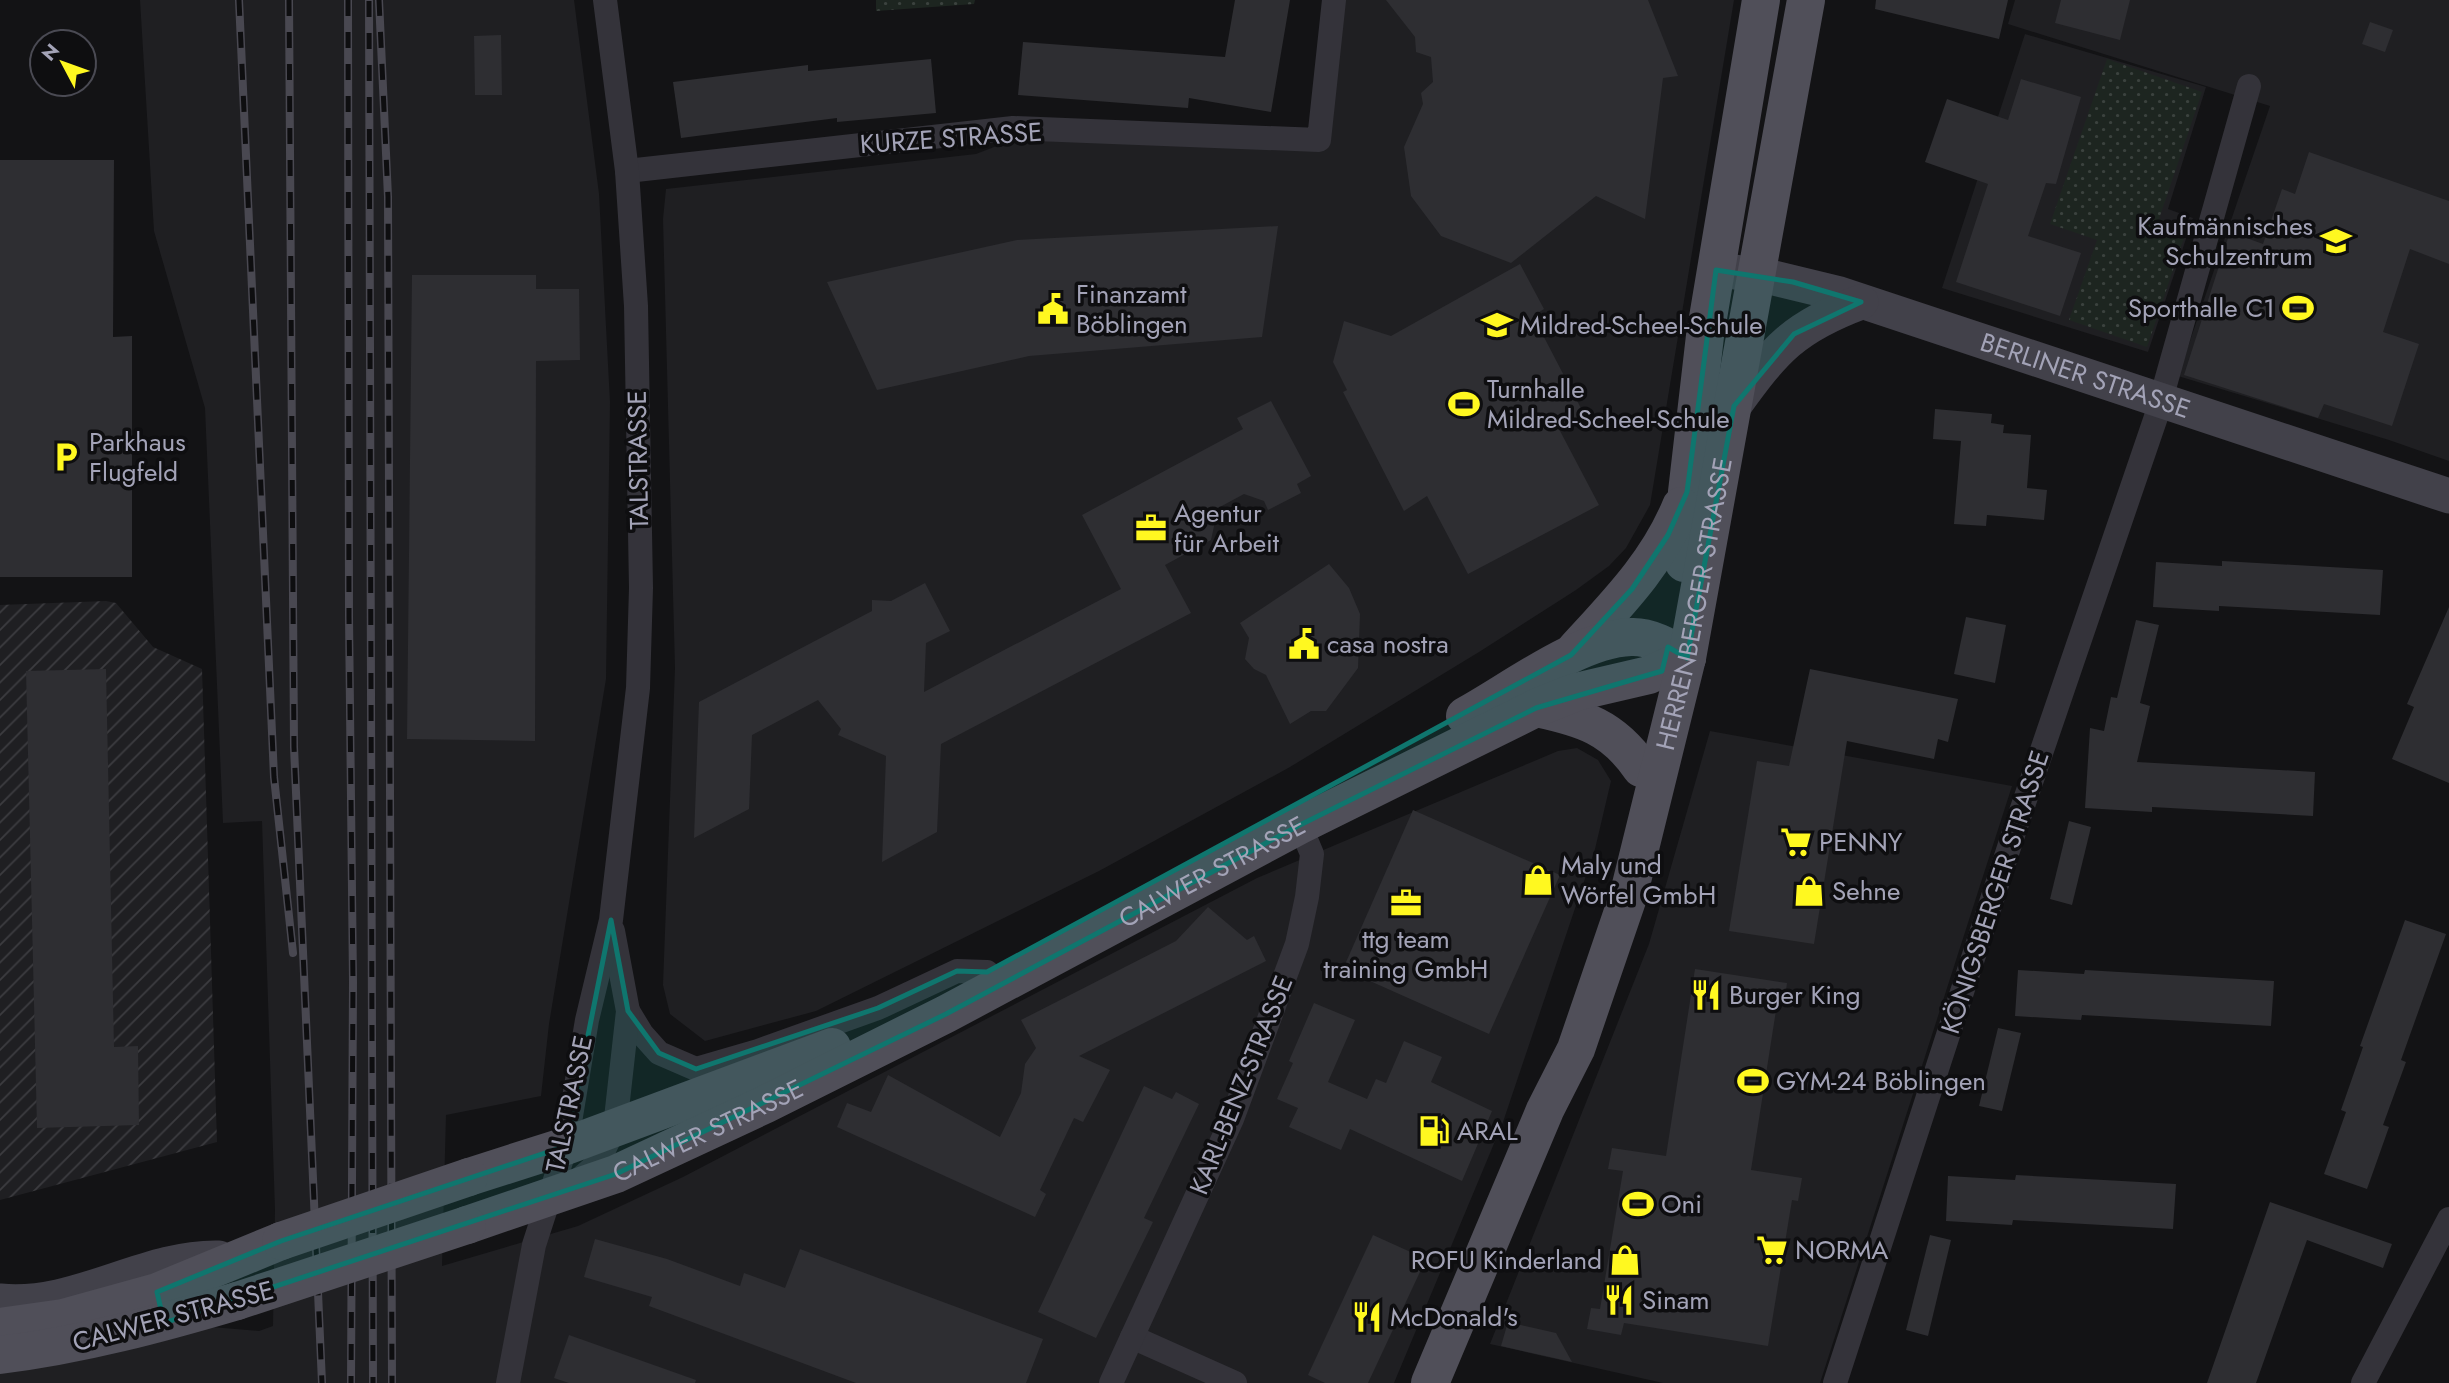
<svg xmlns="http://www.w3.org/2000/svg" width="2449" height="1383" viewBox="0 0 2449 1383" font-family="Jost,sans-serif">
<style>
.built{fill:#1f1f22}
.industrial{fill:url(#industrial-furrows)}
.park{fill:url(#park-dots)}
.building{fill:#2e2e32}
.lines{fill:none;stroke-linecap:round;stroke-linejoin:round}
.street{stroke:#34333a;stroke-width:24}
.secondary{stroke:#42414a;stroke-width:35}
.primary{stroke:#504f59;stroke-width:38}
.rail-casing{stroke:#494851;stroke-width:8}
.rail{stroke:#0e0e10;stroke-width:5;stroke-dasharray:16;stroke-linecap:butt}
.primary-bridge{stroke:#504f59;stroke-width:38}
.marked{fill:#0f766e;fill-opacity:0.2;stroke:#0f766e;stroke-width:5;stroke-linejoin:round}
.labels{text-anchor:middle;stroke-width:7;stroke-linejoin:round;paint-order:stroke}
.street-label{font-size:26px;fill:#a3a3b7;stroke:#0e0e10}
.poi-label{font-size:26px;fill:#a3a3b7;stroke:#0e0e10;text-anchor:start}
</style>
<defs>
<pattern id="industrial-furrows" width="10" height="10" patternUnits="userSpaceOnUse" patternTransform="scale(1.75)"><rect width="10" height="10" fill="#1f1f22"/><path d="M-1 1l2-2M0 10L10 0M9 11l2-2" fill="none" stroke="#3c3c40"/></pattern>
<pattern id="park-dots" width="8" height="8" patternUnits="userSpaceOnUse" patternTransform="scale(1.75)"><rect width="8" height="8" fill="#1d2520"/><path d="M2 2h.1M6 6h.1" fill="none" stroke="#3b423e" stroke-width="1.8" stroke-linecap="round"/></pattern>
</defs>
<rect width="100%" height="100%" fill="#131315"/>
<g class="built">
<path d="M140 0H574L599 194 610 402 606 679 549 1024 541 1096 446 1115 442 1266 578 1226 683 1177 1257 878 1558 751 1577 748 1598 760 1611 781 1595 849 1503 1122 1394 1383H0V1353L164 1323 259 1331 273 1326 275 1210 262 821 223 823 205 408 154 231Z"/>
<path d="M1343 0H1734L1650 505 1626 548 1609 566 1576 590 1479 652 1290 767 1099 871 816 1011 705 1041 670 1014 663 985 675 668 663 219 666 189 976 154 1012 140 1325 149Z"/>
<path d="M2015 0H2449V461L2389 440 2178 376 2270 106 2008 24Z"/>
<path d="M2025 34 2206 87 2168 209 2193 218 2148 352 1942 288Z"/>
<path d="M1710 731 2012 786 1820 1383H1663L1490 1344 1649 944Z"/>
</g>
<path class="industrial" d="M106 601 116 603 153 647 202 669 217 1142 0 1200V605Z"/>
<g class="park">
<path d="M876 0H975L974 4 876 11Z"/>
<path d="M2107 59 2202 92 2159 219 2187 229 2147 347 2069 320 2097 240 2050 224Z"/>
</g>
<g class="building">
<path d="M1235 0H1290L1271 112 1189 98 1188 108 1018 95 1023 42 1225 57Z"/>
<path d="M1386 0H1648L1678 76 1663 78 1645 219 1596 196 1511 263 1441 236 1411 196 1404 147 1423 104 1421 93 1433 82 1431 57 1416 52 1415 37Z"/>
<path d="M1876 0H2008L1999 39 1875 9Z"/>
<path d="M2061 0H2130L2120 40 2055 23Z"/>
<path d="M2370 22 2393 30 2385 52 2362 44Z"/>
<path d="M501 35 502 95H475L474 36Z"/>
<path d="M931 59 936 113 837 122V118L681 138 673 82 808 65V71Z"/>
<path d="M2021 79 2081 97 2056 184 2046 183 2028 236 2081 253 2060 316 1956 282 1988 184 1925 162 1947 99 2008 120Z"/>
<path d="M2309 152 2449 201V264L2410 249 2383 332 2419 344 2392 426 2324 404 2318 418 2184 375 2230 232 2263 244 2282 189 2295 194Z"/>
<path d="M0 160H114L113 337 132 336V577H0Z"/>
<path d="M1278 226 1262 337 1029 356 877 390 827 282 1017 240Z"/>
<path d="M1520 264 1544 309 1533 316 1585 416 1559 429 1599 505 1468 574 1427 496 1404 511 1343 392 1347 390 1333 362 1344 321 1391 336Z"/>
<path d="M412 275H536V289H579L580 360 536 361 535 741 407 739Z"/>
<path d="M1271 401 1311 476 1297 484 1301 493 1268 510 1264 501 1244 494 1218 508 1211 540 1165 565 1191 613 941 744 937 832 882 862 886 756 838 735 841 729 818 700 752 735 749 809 694 838 699 702 872 611V600L891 601 925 583 950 631 926 643 924 692 1121 589 1082 515 1243 429 1237 418Z"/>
<path d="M1935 409 1992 414 1991 423 2004 425 2003 433 2031 435 2027 488 2047 490 2044 520 1987 515 1986 526 1954 524 1961 441 1933 439Z"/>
<path d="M2222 561 2383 570 2380 615 2219 606V611L2153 607 2156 562 2222 566Z"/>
<path d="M1329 564 1349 588 1360 614 1358 668 1326 711H1311L1290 724 1266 675 1254 669 1245 659 1249 638 1240 623Z"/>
<path d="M2449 607V783L2392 759 2414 707 2407 704Z"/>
<path d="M1966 617 2006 625 1995 683 1954 674Z"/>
<path d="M2136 620 2159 625 2140 703 2150 706 2137 762 2315 772 2313 816 2152 807V812L2085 808 2090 728 2104 731 2111 697 2117 698Z"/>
<path d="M106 669 114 1047 138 1046 139 1125 37 1128 26 671Z"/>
<path d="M1810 669 1958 699 1948 742 1938 739 1934 759 1847 741 1814 944 1729 931 1757 761 1789 766Z"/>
<path d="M1413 810 1560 875 1489 1034 1343 969Z"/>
<path d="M2069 821 2091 827 2072 905 2050 899Z"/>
<path d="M1208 907 1247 940 1254 936 1266 961 1079 1056 1110 1070 1083 1122 1074 1118 1040 1190 1046 1194 1035 1217 837 1127 847 1103 871 1112 888 1075 1000 1137 1021 1093 1025 1064 1036 1048 1021 1020 1176 941Z"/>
<path d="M2405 920 2446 934 2401 1060 2406 1062 2383 1125 2389 1127 2367 1189 2324 1174 2346 1112 2341 1110 2363 1047 2360 1046Z"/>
<path d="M1695 969 1787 983 1784 1005 1777 1004 1751 1170 1802 1178 1798 1201 1792 1200 1768 1346 1624 1323 1621 1335 1587 1329 1591 1308 1600 1309 1623 1171 1608 1169 1612 1148 1666 1156Z"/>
<path d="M2018 970 2084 974 2085 970 2274 981 2271 1026 2082 1015 2081 1020 2015 1016Z"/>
<path d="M1314 1003 1355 1020 1328 1082 1367 1099 1376 1079 1386 1083 1404 1041 1442 1057 1431 1082 1492 1111 1462 1181 1350 1129 1341 1150 1289 1127 1298 1108 1277 1099 1293 1063 1289 1061Z"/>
<path d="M1998 1028 2021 1033 2002 1111 1979 1106Z"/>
<path d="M1144 1086 1172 1099 1176 1092 1199 1104 1144 1218 1153 1222 1096 1338 1038 1312Z"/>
<path d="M2016 1175 2176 1184 2173 1229 2013 1220 2012 1225 1946 1221 1948 1176 2015 1180Z"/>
<path d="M2270 1202 2392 1244 2383 1268 2307 1240 2256 1383H2207Z"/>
<path d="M1373 1235 1426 1259 1368 1383H1325L1308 1375Z"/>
<path d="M1930 1235 1951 1240 1928 1336 1906 1330Z"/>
<path d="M595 1239 667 1259 740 1286 744 1273 785 1288 800 1249 1043 1339 1026 1383H856L649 1306 652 1297 584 1277Z"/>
<path d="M1508 1322 1556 1333 1572 1362 1501 1346Z"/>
<path d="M569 1335 696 1380 695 1383H569L554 1378Z"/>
</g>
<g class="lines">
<g class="street">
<path d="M627 171 1013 128 1319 140 1334 0"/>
<path d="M628 1011 642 1034 659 1053 696 1069 758 1051 878 1008 957 971 987 972"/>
<path d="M576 1182 597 1164 615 1127 628 1011 613 931"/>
<path d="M1132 1337 1235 1383"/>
<path d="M508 1383 534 1245 566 1146 587 1020 611 920 638 688 641 588 636 306 627 171 605 0"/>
<path d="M1111 1383 1232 1119 1297 944 1307 897 1312 854 1300 825"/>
<path d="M1835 1383 2014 832 2156 417 2249 86"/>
<path d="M2363 1383 2449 1219"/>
</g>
<g class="secondary">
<path id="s1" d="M1728 271 1774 278 1840 294 2449 496"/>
<path d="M1734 406C1775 349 1794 327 1861 302"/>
<path d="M0 1301C75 1309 145 1256 219 1258"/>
</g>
<g class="primary">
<path d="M1684 563 1687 492 1705 336 1761 0"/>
<path d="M1575 650C1616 605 1658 563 1681 506"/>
<path d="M1536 708C1583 718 1613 727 1641 768"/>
<path d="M1465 716C1513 690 1577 639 1631 637 1651 636 1670 648 1687 658"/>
<path d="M469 1177 566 1146 832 1047"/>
<path id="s2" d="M467 1225 616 1174 766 1104 946 1014 1300 825 1536 708 1576 692 1649 675 1687 658"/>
<path d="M0 1327 63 1318 157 1292 281 1241"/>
<path d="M0 1355C81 1345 159 1324 237 1301"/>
<path id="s3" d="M1430 1383 1545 1110 1576 1049 1628 897 1687 658 1806 0"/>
</g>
<defs>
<g id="rail">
<path d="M239 0 274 777 293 953"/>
<path d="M289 0 294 747 322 1383"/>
<path d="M348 0 349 616 353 982 351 1383"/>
<path d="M379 0 388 197 392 1383"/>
<path d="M369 1 373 1383"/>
</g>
</defs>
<use href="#rail" class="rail-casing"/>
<use href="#rail" class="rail"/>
<g class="primary-bridge">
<path d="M281 1241 469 1177"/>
<path d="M237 1301 467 1225"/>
</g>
</g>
<path class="marked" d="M1716 270 1793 282 1861 302 1794 334 1734 406 1687 658 1668 647 1662 671 1536 708 1300 825 946 1014 616 1174 164 1323 157 1292 281 1241 566 1146 611 920 628 1011 659 1053 696 1069 878 1008 957 971 987 972 1571 655 1632 589 1668 535 1687 492Z"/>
<defs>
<symbol id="school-bare" viewBox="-9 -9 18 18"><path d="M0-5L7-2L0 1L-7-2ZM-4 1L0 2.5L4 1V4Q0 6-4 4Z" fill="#fff820" stroke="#0e0e10" stroke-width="2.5" paint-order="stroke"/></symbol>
<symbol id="stadium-bare" viewBox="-9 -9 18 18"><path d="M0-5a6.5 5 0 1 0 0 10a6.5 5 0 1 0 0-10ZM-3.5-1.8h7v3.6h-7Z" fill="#fff820" stroke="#0e0e10" stroke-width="2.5" paint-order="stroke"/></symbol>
<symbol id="civic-bare" viewBox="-9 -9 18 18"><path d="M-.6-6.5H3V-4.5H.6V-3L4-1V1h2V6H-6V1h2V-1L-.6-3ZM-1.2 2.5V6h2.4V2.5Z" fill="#fff820" stroke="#0e0e10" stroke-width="2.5" paint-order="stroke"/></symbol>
<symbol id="parking-bare" viewBox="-9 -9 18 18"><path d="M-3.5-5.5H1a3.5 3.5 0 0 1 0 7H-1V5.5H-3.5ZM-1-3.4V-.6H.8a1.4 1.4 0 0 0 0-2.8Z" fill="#fff820" stroke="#0e0e10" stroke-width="2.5" paint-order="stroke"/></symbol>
<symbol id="office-bare" viewBox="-9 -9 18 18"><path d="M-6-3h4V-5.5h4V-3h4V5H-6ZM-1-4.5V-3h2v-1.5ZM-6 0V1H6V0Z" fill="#fff820" stroke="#0e0e10" stroke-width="2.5" paint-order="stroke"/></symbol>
<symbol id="supermarket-bare" viewBox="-9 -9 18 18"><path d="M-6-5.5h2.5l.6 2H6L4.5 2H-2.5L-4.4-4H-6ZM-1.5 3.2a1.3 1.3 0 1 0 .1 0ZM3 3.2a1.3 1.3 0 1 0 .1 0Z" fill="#fff820" stroke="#0e0e10" stroke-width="2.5" paint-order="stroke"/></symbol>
<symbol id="shop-bare" viewBox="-9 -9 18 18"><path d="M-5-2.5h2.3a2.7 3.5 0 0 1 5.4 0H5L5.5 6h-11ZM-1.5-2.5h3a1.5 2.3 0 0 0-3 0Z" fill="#fff820" stroke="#0e0e10" stroke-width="2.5" paint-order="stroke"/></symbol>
<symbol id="restaurant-bare" viewBox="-9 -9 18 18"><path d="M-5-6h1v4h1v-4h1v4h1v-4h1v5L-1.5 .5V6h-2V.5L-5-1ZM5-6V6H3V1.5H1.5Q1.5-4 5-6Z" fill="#fff820" stroke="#0e0e10" stroke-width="2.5" paint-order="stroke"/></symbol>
<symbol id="fuel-bare" viewBox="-9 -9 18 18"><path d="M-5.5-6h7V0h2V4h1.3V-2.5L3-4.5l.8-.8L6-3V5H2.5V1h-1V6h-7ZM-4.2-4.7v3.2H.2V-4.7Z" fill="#fff820" stroke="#0e0e10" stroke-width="2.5" paint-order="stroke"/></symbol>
</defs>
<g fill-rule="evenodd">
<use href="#school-bare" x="2314" y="219" width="44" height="44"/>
<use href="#stadium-bare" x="2276" y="286" width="44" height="44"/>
<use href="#civic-bare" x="1031" y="287" width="44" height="44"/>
<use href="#school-bare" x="1475" y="303" width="44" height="44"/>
<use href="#stadium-bare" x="1442" y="382" width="44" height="44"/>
<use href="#parking-bare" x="44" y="435" width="44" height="44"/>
<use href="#office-bare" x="1129" y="506" width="44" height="44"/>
<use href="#civic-bare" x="1282" y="622" width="44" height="44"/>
<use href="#supermarket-bare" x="1774" y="820" width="44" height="44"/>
<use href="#shop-bare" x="1516" y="858" width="44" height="44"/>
<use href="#shop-bare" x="1787" y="869" width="44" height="44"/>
<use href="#office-bare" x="1384" y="881" width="44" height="44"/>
<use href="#restaurant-bare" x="1684" y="973" width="44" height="44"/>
<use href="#stadium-bare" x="1731" y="1059" width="44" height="44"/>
<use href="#fuel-bare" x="1412" y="1109" width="44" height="44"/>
<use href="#stadium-bare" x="1616" y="1182" width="44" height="44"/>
<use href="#supermarket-bare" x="1750" y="1228" width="44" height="44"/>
<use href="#shop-bare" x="1603" y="1238" width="44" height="44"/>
<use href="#restaurant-bare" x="1597" y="1278" width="44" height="44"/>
<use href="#restaurant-bare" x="1345" y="1295" width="44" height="44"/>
</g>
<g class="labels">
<g class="street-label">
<text transform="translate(951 138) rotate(-4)" y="9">KURZE STRASSE</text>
<text dy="9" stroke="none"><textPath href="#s1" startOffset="373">BERLINER STRASSE</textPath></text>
<text transform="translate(638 460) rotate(-91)" y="9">TALSTRASSE</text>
<text dy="9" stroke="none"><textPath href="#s3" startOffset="826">HERRENBERGER STRASSE</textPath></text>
<text dy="9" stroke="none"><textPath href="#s2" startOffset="826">CALWER STRASSE</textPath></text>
<text transform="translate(1995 892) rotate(-72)" y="9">KÖNIGSBERGER STRASSE</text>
<text transform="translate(1241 1085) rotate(-68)" y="9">KARL-BENZ-STRASSE</text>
<text transform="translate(569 1104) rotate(-78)" y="9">TALSTRASSE</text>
<text dy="9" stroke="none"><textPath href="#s2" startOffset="259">CALWER STRASSE</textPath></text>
<text transform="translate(173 1316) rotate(-15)" y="9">CALWER STRASSE</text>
</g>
<g class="poi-label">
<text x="2313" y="235" text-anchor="end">Kaufmännisches<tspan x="2313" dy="30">Schulzentrum</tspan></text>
<text x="1076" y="303">Finanzamt<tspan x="1076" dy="30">Böblingen</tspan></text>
<text x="2275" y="317" text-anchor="end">Sporthalle C1</text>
<text x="1520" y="334">Mildred-Scheel-Schule</text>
<text x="1487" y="398">Turnhalle<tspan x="1487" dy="30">Mildred-Scheel-Schule</tspan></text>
<text x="89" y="451">Parkhaus<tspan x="89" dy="30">Flugfeld</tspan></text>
<text x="1174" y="522">Agentur<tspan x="1174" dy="30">für Arbeit</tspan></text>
<text x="1327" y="653">casa nostra</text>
<text x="1819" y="851">PENNY</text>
<text x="1561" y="874">Maly und<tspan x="1561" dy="30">Wörfel GmbH</tspan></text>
<text x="1832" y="900">Sehne</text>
<text x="1406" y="948" text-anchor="middle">ttg team<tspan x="1406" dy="30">training GmbH</tspan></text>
<text x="1729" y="1004">Burger King</text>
<text x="1776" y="1090">GYM-24 Böblingen</text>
<text x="1457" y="1140">ARAL</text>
<text x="1661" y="1213">Oni</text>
<text x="1795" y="1259">NORMA</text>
<text x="1602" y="1269" text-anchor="end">ROFU Kinderland</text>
<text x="1642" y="1309">Sinam</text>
<text x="1390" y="1326">McDonald's</text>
</g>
</g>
<g transform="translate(63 63) rotate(311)"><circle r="33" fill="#0e0e10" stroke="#4a4a53" stroke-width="2"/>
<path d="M0-5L12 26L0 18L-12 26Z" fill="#fff820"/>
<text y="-10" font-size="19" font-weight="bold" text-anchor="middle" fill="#a3a3b7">N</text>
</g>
</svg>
